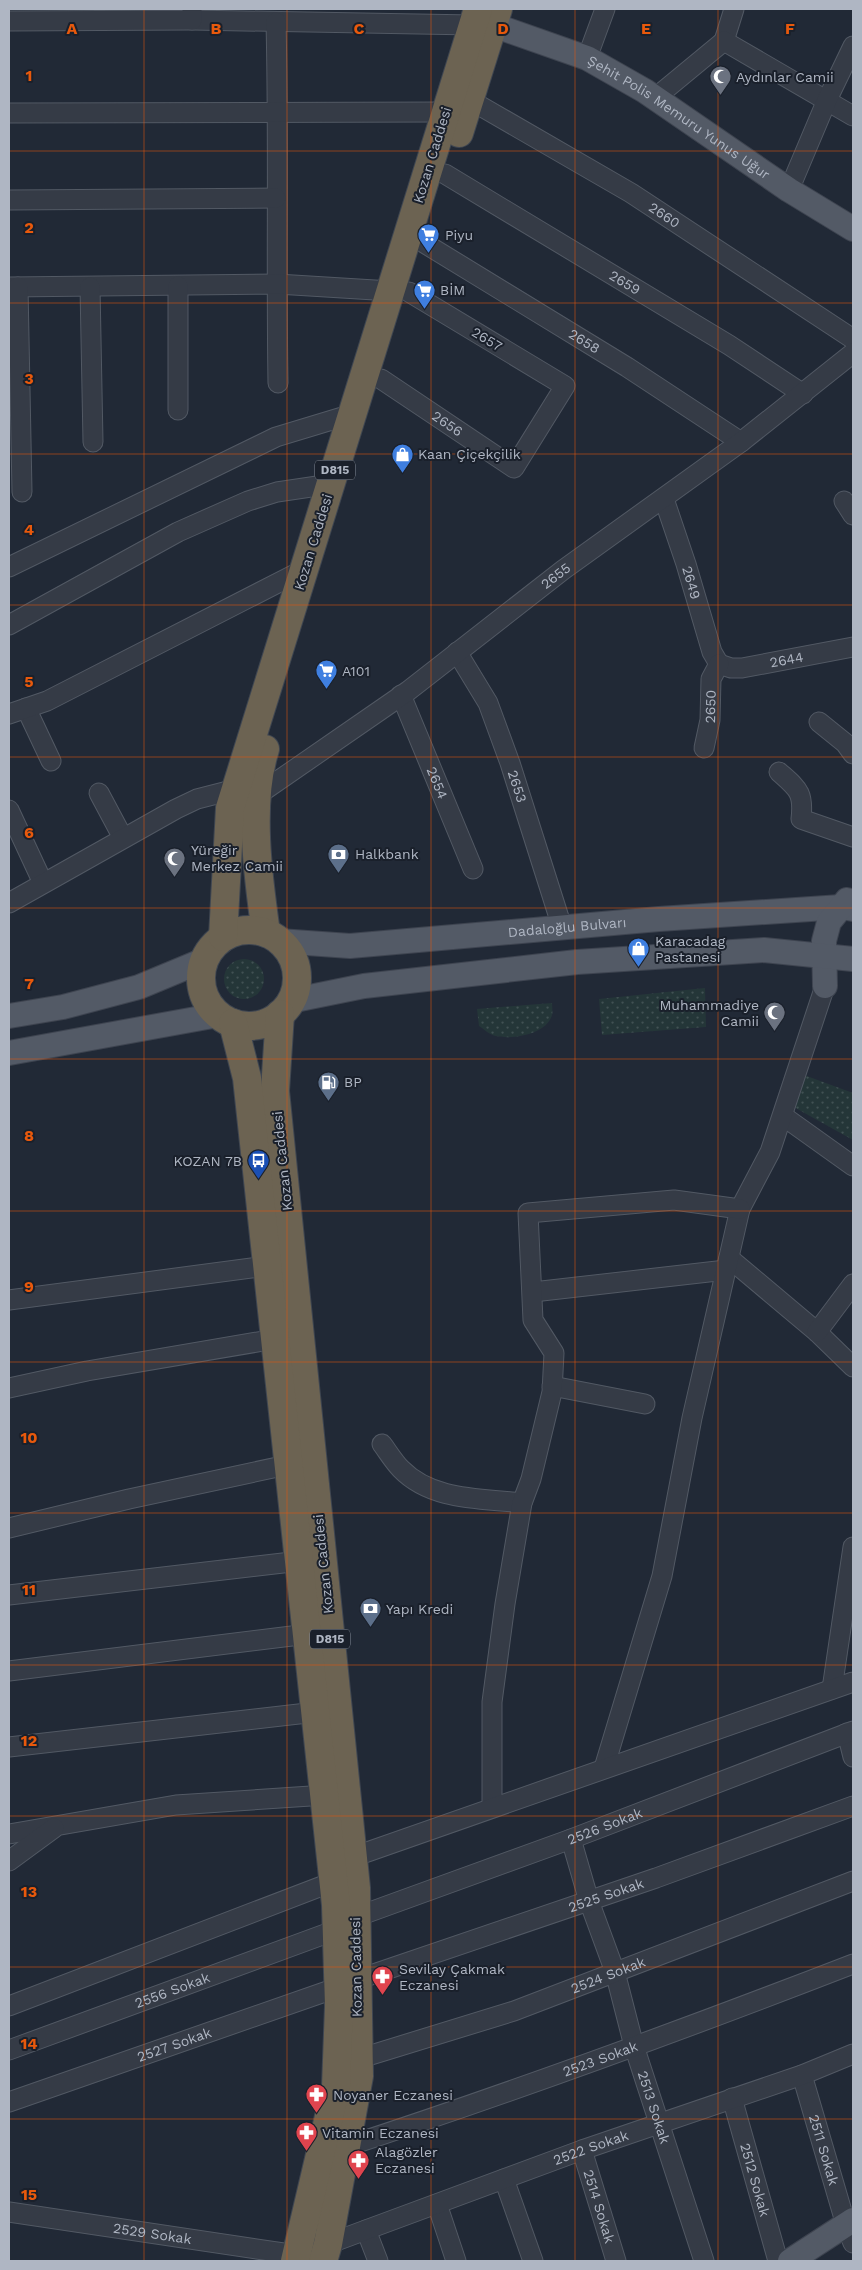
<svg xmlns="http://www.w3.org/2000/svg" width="862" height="2270" viewBox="0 0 862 2270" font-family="'Work Sans',sans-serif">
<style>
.grass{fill:url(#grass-dots)}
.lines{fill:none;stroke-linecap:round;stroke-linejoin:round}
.minor-casing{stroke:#525964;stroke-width:21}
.major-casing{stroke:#3e4450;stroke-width:26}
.highway-casing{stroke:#3f4651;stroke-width:30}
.minor{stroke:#353b46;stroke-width:19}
.major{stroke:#535a66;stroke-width:24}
.highway{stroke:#6c6352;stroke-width:28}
.grid{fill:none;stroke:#e8590c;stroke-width:1;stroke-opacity:0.55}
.labels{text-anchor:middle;stroke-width:4;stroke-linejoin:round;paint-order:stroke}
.shield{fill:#1a202b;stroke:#828995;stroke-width:1}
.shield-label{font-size:12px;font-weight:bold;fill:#afb6c3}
.poi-label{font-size:14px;fill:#afb6c3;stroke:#1a202b;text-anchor:start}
.street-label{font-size:14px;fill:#afb6c3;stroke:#1a202b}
.grid-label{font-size:16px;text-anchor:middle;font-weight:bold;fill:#e8590c;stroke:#1a202b;stroke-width:4;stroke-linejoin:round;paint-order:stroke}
</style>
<defs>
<pattern id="grass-dots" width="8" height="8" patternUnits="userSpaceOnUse" patternTransform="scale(1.25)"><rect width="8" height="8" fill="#243638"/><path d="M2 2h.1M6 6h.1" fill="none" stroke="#415153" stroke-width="1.8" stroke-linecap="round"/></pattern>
</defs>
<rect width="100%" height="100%" fill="#212936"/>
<g class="grass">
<circle cx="244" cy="979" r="20"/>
<path d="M705 988 706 1027 602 1035 599 999Z"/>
<path d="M552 1003C552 1007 553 1012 552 1015 547 1034 513 1040 496 1036 490 1035 485 1030 479 1026L477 1009Z"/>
<path d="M804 1075 853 1093V1140L792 1106Z"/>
</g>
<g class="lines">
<defs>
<g id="minor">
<path d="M192 20 473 25"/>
<path d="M9 21 192 20V9"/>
<path d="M276 22C279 142 276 262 278 383"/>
<path d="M724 41 734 9"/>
<path d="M587 58 605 9"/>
<path d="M655 98 724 41 853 116"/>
<path id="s1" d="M470 100 631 193 853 339"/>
<path d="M9 113 446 112"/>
<path id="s2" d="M445 174 729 345 803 394"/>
<path d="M789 190 827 100 853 46"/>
<path d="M9 200 276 198"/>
<path id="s3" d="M424 243 627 367 741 442"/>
<path d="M9 287 277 284 391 291"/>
<path d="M18 287 22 492"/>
<path d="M90 287 93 442"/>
<path id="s4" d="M381 379 514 468 565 386 409 292"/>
<path d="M178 410V286"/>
<path id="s5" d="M664 499 686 564 712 652 719 664"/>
<path d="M844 501 853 515"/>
<path d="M9 567 276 437 352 414"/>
<path d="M9 625 178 532 248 501 277 492 331 484"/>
<path id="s6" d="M457 652 488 703 510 763 562 927"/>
<path id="s7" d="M719 664 731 668H742L853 647"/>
<path id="s8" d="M401 695 473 869"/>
<path d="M26 708 51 761"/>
<path d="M9 714 47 701 305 569"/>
<path d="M819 722 845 743 853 754"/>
<path id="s9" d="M704 748 710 720 711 679 719 664"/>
<path d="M779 772C798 789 804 792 801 819L853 837"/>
<path d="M99 793 123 838"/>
<path id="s10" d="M256 796 408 691 563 570 741 442 853 353"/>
<path d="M9 810 43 883"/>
<path d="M9 903 176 809 197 799 236 789"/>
<path d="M783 1116 853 1166"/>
<path d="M729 1258 817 1332 853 1367"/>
<path d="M533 1292 726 1270"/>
<path d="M9 1300 267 1266"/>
<path d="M817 1332 853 1284"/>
<path d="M552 1386 645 1404"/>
<path d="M9 1388 87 1371 275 1339"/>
<path d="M382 1444C388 1452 394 1462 401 1469 432 1501 481 1498 522 1503"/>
<path d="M9 1528 129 1499 287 1465"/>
<path d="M9 1595 300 1561"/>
<path d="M9 1671 308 1634"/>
<path d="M832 1689 853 1547"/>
<path d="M847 1733 853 1757"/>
<path d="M9 1747 316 1712"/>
<path d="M604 1768 662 1576 692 1418 740 1209 770 1152 825 986"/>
<path d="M492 1807V1702L505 1604 522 1503 531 1479 552 1392 554 1353 533 1320 528 1213 674 1200 740 1209"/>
<path d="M9 1834 176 1805 326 1795"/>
<path id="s11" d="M571 1839 589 1901 615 1972 634 2046 704 2261"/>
<path d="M353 1857 853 1682"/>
<path d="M9 1861 54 1828"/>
<path id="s12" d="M356 1917 571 1839 853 1731"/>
<path id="s13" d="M356 1980 656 1878 853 1806"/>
<path d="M9 2006 335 1881"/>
<path id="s14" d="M9 2050 336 1930"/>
<path id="s15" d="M358 2059 514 2011 853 1881"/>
<path id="s16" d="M802 2075 846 2225 853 2243"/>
<path id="s17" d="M732 2098 778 2261"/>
<path id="s18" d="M9 2102 339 1987"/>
<path id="s19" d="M345 2147C516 2091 685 2029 853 1964"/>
<path id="s20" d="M582 2150 616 2261"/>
<path d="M504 2179 533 2261"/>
<path d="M437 2204 456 2261"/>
<path id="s21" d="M9 2212 297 2255"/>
<path d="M366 2230 378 2261"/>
<path id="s22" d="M328 2244 582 2150 802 2075 853 2054"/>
</g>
<g id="major">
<path id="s23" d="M493 25 587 58 645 91 789 190 853 229"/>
<path id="s24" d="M279 941 350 946 659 919 841 907 853 909"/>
<path d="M825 986 824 941 829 922 847 900"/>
<path d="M290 1001 364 986 577 962 764 950 853 959"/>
<path d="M9 1016 63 1007 139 987 204 960"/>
<path d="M9 1053 218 1015"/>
<path d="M790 2261 853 2220"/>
</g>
<g id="highway">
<path d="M459 133 498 9"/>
<path d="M265 749C248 803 258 877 266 933"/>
<circle cx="249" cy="978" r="48"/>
<path d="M223 937 230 808 478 9"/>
<path d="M280 1014 275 1091 356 1888 359 2076 328 2244 323 2261"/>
<path d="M233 1023 247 1078 336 1905 339 2006 336 2087 295 2261"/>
</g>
</defs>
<use href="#minor" class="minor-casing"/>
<use href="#major" class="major-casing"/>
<use href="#highway" class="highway-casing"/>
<use href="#minor" class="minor"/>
<use href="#major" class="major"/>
<use href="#highway" class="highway"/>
</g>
<path class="grid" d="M144 9V2261M287 9V2261M431 9V2261M575 9V2261M718 9V2261M9 151H853M9 303H853M9 454H853M9 605H853M9 757H853M9 908H853M9 1059H853M9 1211H853M9 1362H853M9 1513H853M9 1665H853M9 1816H853M9 1967H853M9 2119H853"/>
<defs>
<symbol id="mosque-pin" viewBox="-11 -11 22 30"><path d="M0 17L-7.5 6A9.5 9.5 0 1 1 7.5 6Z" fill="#6b7280" stroke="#1a202b"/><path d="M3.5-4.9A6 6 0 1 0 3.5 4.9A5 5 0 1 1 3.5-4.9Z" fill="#fff"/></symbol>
<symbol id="supermarket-pin" viewBox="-11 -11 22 30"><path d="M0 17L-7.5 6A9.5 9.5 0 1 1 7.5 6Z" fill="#3f7fe0" stroke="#1a202b"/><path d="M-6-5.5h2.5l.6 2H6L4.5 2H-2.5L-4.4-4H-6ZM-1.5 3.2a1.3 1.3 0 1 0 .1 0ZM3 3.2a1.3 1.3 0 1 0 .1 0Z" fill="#fff"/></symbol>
<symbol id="shop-pin" viewBox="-11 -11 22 30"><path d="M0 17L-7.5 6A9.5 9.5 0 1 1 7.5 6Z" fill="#3f7fe0" stroke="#1a202b"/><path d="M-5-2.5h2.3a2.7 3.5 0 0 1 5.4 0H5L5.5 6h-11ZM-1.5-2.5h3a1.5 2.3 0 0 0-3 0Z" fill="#fff"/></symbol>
<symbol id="bank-pin" viewBox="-11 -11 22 30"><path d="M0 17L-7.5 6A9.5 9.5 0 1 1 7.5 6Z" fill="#5c6f8a" stroke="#1a202b"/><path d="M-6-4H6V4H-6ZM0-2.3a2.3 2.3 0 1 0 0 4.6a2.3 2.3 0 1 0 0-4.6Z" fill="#fff"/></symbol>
<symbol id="fuel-pin" viewBox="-11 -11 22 30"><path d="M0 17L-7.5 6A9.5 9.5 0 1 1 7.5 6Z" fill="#5c6f8a" stroke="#1a202b"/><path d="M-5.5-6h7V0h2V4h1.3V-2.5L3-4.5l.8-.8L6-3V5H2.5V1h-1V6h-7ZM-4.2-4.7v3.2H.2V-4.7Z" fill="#fff"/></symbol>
<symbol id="bus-pin" viewBox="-11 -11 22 30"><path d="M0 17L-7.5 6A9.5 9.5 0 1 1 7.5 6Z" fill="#1a4fb4" stroke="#1a202b"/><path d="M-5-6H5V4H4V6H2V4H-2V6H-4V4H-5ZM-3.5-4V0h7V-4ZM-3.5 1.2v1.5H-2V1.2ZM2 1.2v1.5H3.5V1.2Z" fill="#fff"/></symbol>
<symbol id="pharmacy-pin" viewBox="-11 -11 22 30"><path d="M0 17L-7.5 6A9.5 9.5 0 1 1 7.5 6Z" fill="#e0444e" stroke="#1a202b"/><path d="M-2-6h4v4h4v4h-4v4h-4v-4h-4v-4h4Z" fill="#fff"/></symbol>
</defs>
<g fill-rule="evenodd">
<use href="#mosque-pin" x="708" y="64" width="25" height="34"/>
<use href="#supermarket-pin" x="416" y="222" width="25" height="34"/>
<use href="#supermarket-pin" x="412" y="278" width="25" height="34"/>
<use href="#shop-pin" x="390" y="442" width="25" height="34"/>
<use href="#supermarket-pin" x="314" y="658" width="25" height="34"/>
<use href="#bank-pin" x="326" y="842" width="25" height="34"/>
<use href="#mosque-pin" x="162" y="846" width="25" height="34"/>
<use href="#shop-pin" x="626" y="936" width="25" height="34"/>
<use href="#mosque-pin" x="762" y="1000" width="25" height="34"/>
<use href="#fuel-pin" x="316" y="1070" width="25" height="34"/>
<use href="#bus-pin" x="246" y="1148" width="25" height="34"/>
<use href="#bank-pin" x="358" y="1596" width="25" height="34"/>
<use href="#pharmacy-pin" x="370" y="1964" width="25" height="34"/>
<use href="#pharmacy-pin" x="304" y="2082" width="25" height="34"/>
<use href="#pharmacy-pin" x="294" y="2120" width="25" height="34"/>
<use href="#pharmacy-pin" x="346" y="2148" width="25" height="34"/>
</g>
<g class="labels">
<g class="shield">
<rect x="315" y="460.5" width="40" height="19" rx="4"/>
<rect x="310" y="1629.5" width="40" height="19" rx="4"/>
</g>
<g class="shield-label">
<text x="335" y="474">D815</text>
<text x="330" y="1643">D815</text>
</g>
<g class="poi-label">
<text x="736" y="82">Aydınlar Camii</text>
<text x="445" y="240">Piyu</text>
<text x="440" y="295">BİM</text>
<text x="418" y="459">Kaan Çiçekçilik</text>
<text x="342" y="676">A101</text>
<text x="191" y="855">Yüreğir<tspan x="191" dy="16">Merkez Camii</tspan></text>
<text x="355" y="859">Halkbank</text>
<text x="655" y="946">Karacadag<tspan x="655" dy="16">Pastanesi</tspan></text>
<text x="759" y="1010" text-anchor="end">Muhammadiye<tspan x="759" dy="16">Camii</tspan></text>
<text x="344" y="1087">BP</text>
<text x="242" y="1166" text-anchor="end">KOZAN 7B</text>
<text x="386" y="1614">Yapı Kredi</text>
<text x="399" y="1974">Sevilay Çakmak<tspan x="399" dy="16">Eczanesi</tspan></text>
<text x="333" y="2100">Noyaner Eczanesi</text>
<text x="322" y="2138">Vitamin Eczanesi</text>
<text x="375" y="2157">Alagözler<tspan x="375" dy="16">Eczanesi</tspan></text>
</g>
<g class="street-label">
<text dy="5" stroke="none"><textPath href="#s23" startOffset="209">Şehit Polis Memuru Yunus Uğur</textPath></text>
<text transform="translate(432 155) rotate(-73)" y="5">Kozan Caddesi</text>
<text dy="5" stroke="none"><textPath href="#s1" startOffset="226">2660</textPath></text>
<text dy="5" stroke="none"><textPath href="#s2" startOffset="210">2659</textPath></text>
<text transform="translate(487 339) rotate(31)" y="5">2657</text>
<text dy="5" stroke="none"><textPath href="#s3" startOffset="188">2658</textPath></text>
<text dy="5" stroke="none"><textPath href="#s4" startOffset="80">2656</textPath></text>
<text transform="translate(313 542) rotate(-73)" y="5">Kozan Caddesi</text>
<text dy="5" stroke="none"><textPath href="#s10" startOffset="372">2655</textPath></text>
<text dy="5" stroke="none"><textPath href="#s5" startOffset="88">2649</textPath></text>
<text dy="5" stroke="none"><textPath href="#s7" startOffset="69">2644</textPath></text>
<text dy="5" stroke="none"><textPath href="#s9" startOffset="42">2650</textPath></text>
<text dy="5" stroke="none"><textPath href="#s8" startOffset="95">2654</textPath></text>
<text dy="5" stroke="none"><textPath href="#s6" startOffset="148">2653</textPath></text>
<text dy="5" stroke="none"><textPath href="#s24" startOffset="289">Dadaloğlu Bulvarı</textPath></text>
<text transform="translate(282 1161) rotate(-96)" y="5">Kozan Caddesi</text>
<text transform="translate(323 1564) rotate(-96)" y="5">Kozan Caddesi</text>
<text dy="5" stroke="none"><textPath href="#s12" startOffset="265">2526 Sokak</textPath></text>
<text dy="5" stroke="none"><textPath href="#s13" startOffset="264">2525 Sokak</textPath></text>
<text transform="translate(356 1967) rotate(-91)" y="5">Kozan Caddesi</text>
<text dy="5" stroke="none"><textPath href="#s15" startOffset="264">2524 Sokak</textPath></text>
<text dy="5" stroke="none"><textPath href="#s14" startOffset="174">2556 Sokak</textPath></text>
<text dy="5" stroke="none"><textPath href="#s18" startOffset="175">2527 Sokak</textPath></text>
<text dy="5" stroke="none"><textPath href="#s19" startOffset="270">2523 Sokak</textPath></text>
<text dy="5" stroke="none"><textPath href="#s11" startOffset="281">2513 Sokak</textPath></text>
<text dy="5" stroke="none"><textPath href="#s22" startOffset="280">2522 Sokak</textPath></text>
<text dy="5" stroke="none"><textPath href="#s16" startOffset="78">2511 Sokak</textPath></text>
<text dy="5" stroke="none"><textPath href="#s17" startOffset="85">2512 Sokak</textPath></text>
<text dy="5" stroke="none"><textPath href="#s20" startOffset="59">2514 Sokak</textPath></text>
<text dy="5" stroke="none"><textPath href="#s21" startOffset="145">2529 Sokak</textPath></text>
</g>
</g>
<g class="grid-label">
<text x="72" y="34">A</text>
<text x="216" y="34">B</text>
<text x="359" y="34">C</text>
<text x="503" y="34">D</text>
<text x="646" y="34">E</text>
<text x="790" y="34">F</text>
<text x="29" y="81">1</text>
<text x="29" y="233">2</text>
<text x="29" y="384">3</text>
<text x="29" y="535">4</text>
<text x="29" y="687">5</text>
<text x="29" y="838">6</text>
<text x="29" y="989">7</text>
<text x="29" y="1141">8</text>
<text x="29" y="1292">9</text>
<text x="29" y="1443">10</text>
<text x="29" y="1595">11</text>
<text x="29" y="1746">12</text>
<text x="29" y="1897">13</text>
<text x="29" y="2049">14</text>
<text x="29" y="2200">15</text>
</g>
<rect width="862" height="2270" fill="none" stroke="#afb6c3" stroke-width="20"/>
</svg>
